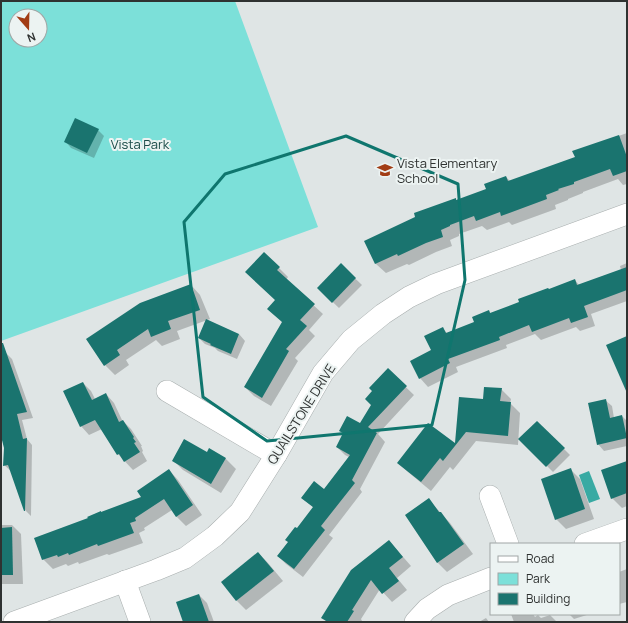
<svg xmlns="http://www.w3.org/2000/svg" width="628" height="623" viewBox="0 0 628 623" font-family="Manrope,sans-serif">
<style>
.green{fill:#7ce0d9;fill-rule:evenodd}
.water{fill:#38aaa3}
.shadow{fill:#0003}
.building{fill:#1a746f}
.lines{fill:none;stroke-linecap:round;stroke-linejoin:round}
.minor-casing{stroke:#a8aeae;stroke-width:22}
.minor{stroke:#fff;stroke-width:21}
.marked{fill:none;stroke:#0f766e;stroke-width:3;stroke-linejoin:round}
.labels{text-anchor:middle;stroke-width:4;stroke-linejoin:round;paint-order:stroke}
.park-label{font-size:13px;fill:#194a47;stroke:#ecf3f2}
.poi-label{font-size:13px;fill:#2f3231;stroke:#ecf3f2;text-anchor:start}
.street-label{font-size:13px;fill:#2f3231;stroke:#ecf3f2}
</style>
<rect width="100%" height="100%" fill="#dfe5e5"/>
<path class="green" d="M1 1H235L318 227 1 341ZM16 16H40V40H16Z"/>
<path class="water" d="M589 471 600 499 589 503 579 475Z"/>
<g class="shadow">
<path d="M98 130 104 136 94 158 71 148 65 141Z"/>
<path d="M627 133V184L623 185 618 179 583 192V193L568 199V200L555 205 556 209 512 225 509 222 487 230 482 226 459 234V236L450 240 452 246 436 252 409 265 407 264 386 273 376 264 366 241 455 199 457 201 487 190 506 177 510 181 576 158 574 152Z"/>
<path d="M264 253 288 277 286 280 323 314 309 330 315 336 295 358 298 361 271 406 254 396 245 387 283 322 276 301Z"/>
<path d="M627 263V301L591 314 595 326 580 331 576 327 541 340 535 334 506 345 507 348 456 367 458 372 428 387 420 378 442 328 447 333 475 323 489 311 491 314 520 303 549 290 575 280 579 285 621 270 620 266Z"/>
<path d="M341 265 362 285 339 308 318 288Z"/>
<path d="M191 285 200 295 210 319 177 331 180 339 162 346 156 340 126 360 129 365 115 375 105 365 87 339Z"/>
<path d="M239 334 245 341 237 359 218 351 215 348 205 344 199 338Z"/>
<path d="M6 353 12 359 33 418 22 420 27 439 32 445 31 516 25 510 11 471 4 465 5 448 1 432V355Z"/>
<path d="M388 370 414 395 378 434 385 442 360 489 362 492 329 535 333 538 303 577 286 564 278 556 314 508 302 498 324 490 349 457 345 455 337 447 361 424 372 405 373 391Z"/>
<path d="M83 383 91 391 95 399 106 394 114 403 122 420 131 429 142 446H141L143 451 142 452 147 461 133 470 118 454 102 429 89 435 81 426Z"/>
<path d="M501 389 511 399 510 403 520 413 518 445 476 441 453 470 450 467 431 491 408 472 398 463 455 445 484 400Z"/>
<path d="M605 400 612 406 614 418 622 416 627 421V446L604 451 598 444Z"/>
<path d="M537 422 570 455 553 472 520 439Z"/>
<path d="M209 450 226 459 236 469 221 493 183 470 173 460 207 453Z"/>
<path d="M627 462V506L622 508 612 498Z"/>
<path d="M570 469 580 479 594 519 566 529 556 519Z"/>
<path d="M169 470 178 480 202 515 186 526 176 516 172 510 144 528 145 530 139 533 143 543 109 555 107 554 79 564 78 562 68 566 66 564 53 569 43 559 142 498Z"/>
<path d="M429 500 450 523 473 554 447 572 437 562Z"/>
<path d="M1 525H12L21 534 23 584H1Z"/>
<path d="M389 541 397 550 411 566 397 578 407 590 392 602 380 589 361 619 362 621 361 622H324Z"/>
<path d="M258 553 268 563 283 581 246 610 237 601 222 582Z"/>
<path d="M627 569V602L619 604V572Z"/>
<path d="M199 595 207 603 214 622H184Z"/>
<path d="M511 614H533L535 617 538 615 541 618 550 615 557 622H514Z"/>
<path d="M569 614H590L574 619Z"/>
<path d="M486 618 489 622H479Z"/>
</g>
<g class="building">
<path d="M75 118 99 129 87 153 64 142Z"/>
<path d="M619 135 627 157V171L613 176 610 169 574 182V184L558 189 559 190 546 195 547 199 501 216 500 212 476 221 474 216 450 225V226L441 230 443 237 426 243 398 256 397 254 375 264 364 241 415 217 414 213 456 198V200L486 189 484 184 506 176 508 181 575 157 572 151Z"/>
<path d="M264 252 280 267 277 270 315 304 300 320 307 326 286 349 289 351 262 398 244 387 282 322 267 309 275 300 245 272Z"/>
<path d="M341 263 356 278 332 303 317 288Z"/>
<path d="M627 267V290L584 306 588 317 571 323 569 318 532 332 529 325 499 337 500 340 448 359 450 363 419 379 410 361 431 350 424 336 443 327 446 333 474 322 472 317 489 310 490 313 519 302 518 299 548 288 549 289 575 279 577 285Z"/>
<path d="M191 284 200 310 168 321 171 329 151 337 148 329 117 350 120 355 104 366 86 339 140 303Z"/>
<path d="M206 319 239 334 231 354 210 345 211 344 198 338Z"/>
<path d="M627 336V393L606 345Z"/>
<path d="M1 343H3L27 412 17 414 23 439 27 438 25 511H24L8 465 3 466 4 448 1 436Z"/>
<path d="M388 368 407 386 368 427 377 433 352 480 355 483 321 526 325 530 294 569 277 556 288 542 285 540 295 527 297 528 313 507 301 498 314 481 324 489 350 455 336 447 343 433 339 431 347 416 360 423 371 405 365 399 372 391 369 388Z"/>
<path d="M83 382 92 400 106 393 119 422 123 420 134 437 133 438 136 442 134 443 140 452 124 462 119 454 117 455 95 420 80 427 63 391Z"/>
<path d="M484 387 502 388 500 401 511 402 508 436 466 432 443 461 440 458 421 482 397 463 428 423 455 443 459 397 483 399Z"/>
<path d="M606 399 610 418 622 415 627 438 597 445 588 403Z"/>
<path d="M537 421 565 448 546 467 518 439Z"/>
<path d="M184 439 207 452 209 448 226 458 211 484 172 461Z"/>
<path d="M627 461V493L611 499 601 470Z"/>
<path d="M571 468 585 509 555 520 541 479Z"/>
<path d="M169 469 193 505 176 517 164 499 135 518 136 521 130 523 134 533 98 546 97 544 69 555 68 553 58 557 57 555 42 560 34 538 88 518 87 517 101 511V512L141 497 137 491Z"/>
<path d="M429 498 439 512H441L464 544 437 563 405 515Z"/>
<path d="M12 527 13 575H1V528Z"/>
<path d="M389 540 403 557 389 568 399 581 382 594 371 580 352 610 354 611 347 622H328L321 618 351 570Z"/>
<path d="M258 552 274 571 236 601 221 582Z"/>
<path d="M199 594 209 622H183L176 602Z"/>
</g>
<g class="lines">
<defs>
<g id="minor">
<path d="M167 391 276 455"/>
<path d="M490 496 508 544"/>
<path d="M585 544 627 529"/>
<path d="M125 581 140 622"/>
<path d="M14 622 156 570 185 558 215 536 240 512 276 455 323 373 351 340 383 314 409 297 436 284 627 214"/>
<path d="M415 622 427 609 448 595 491 578"/>
</g>
</defs>
<use href="#minor" class="minor-casing"/>
<use href="#minor" class="minor"/>
</g>
<path class="marked" d="M346 136 458 184 465 280 432 425 267 441 203 397 184 222 225 174Z"/>
<defs>
<symbol id="school-bare" viewBox="-9 -9 18 18"><path d="M0-5L7-2L0 1L-7-2ZM-4 1L0 2.5L4 1V4Q0 6-4 4Z" fill="#a23c14" stroke="#ecf3f2" stroke-width="2.5" paint-order="stroke"/></symbol>
</defs>
<g fill-rule="evenodd">
<use href="#school-bare" x="374" y="159" width="22" height="22"/>
</g>
<g class="labels">
<g class="park-label">
<text x="140" y="149">Vista Park</text>
</g>
<g class="poi-label">
<text x="397" y="168">Vista Elementary<tspan x="397" dy="15">School</tspan></text>
</g>
<g class="street-label">
<text transform="translate(301 414) rotate(-58)" y="5">QUAILSTONE DRIVE</text>
</g>
</g>
<rect width="628" height="623" fill="none" stroke="#2f3231" stroke-width="4"/>
<rect x="490" y="543" width="130" height="72" fill="#ecf3f2" stroke="#a0a6a5"/>
<rect x="498" y="556" width="20" height="6" fill="#ffffff" stroke="#a0a6a5"/>
<text x="526" y="563" font-size="12" fill="#2f3231">Road</text>
<rect x="498" y="573" width="20" height="12" fill="#7ce0d9" stroke="#a0a6a5"/>
<text x="526" y="583" font-size="12" fill="#2f3231">Park</text>
<rect x="498" y="593" width="20" height="12" fill="#1a746f" stroke="#a0a6a5"/>
<text x="526" y="603" font-size="12" fill="#2f3231">Building</text>
<g transform="translate(28 28) rotate(160)"><circle r="19" fill="#ecf3f2" stroke="#a0a6a5"/>
<path d="M0-3L7 15L0 10L-7 15Z" fill="#a23c14"/>
<text y="-6" font-size="11" font-weight="bold" text-anchor="middle" fill="#2f3231">N</text>
</g>
</svg>
